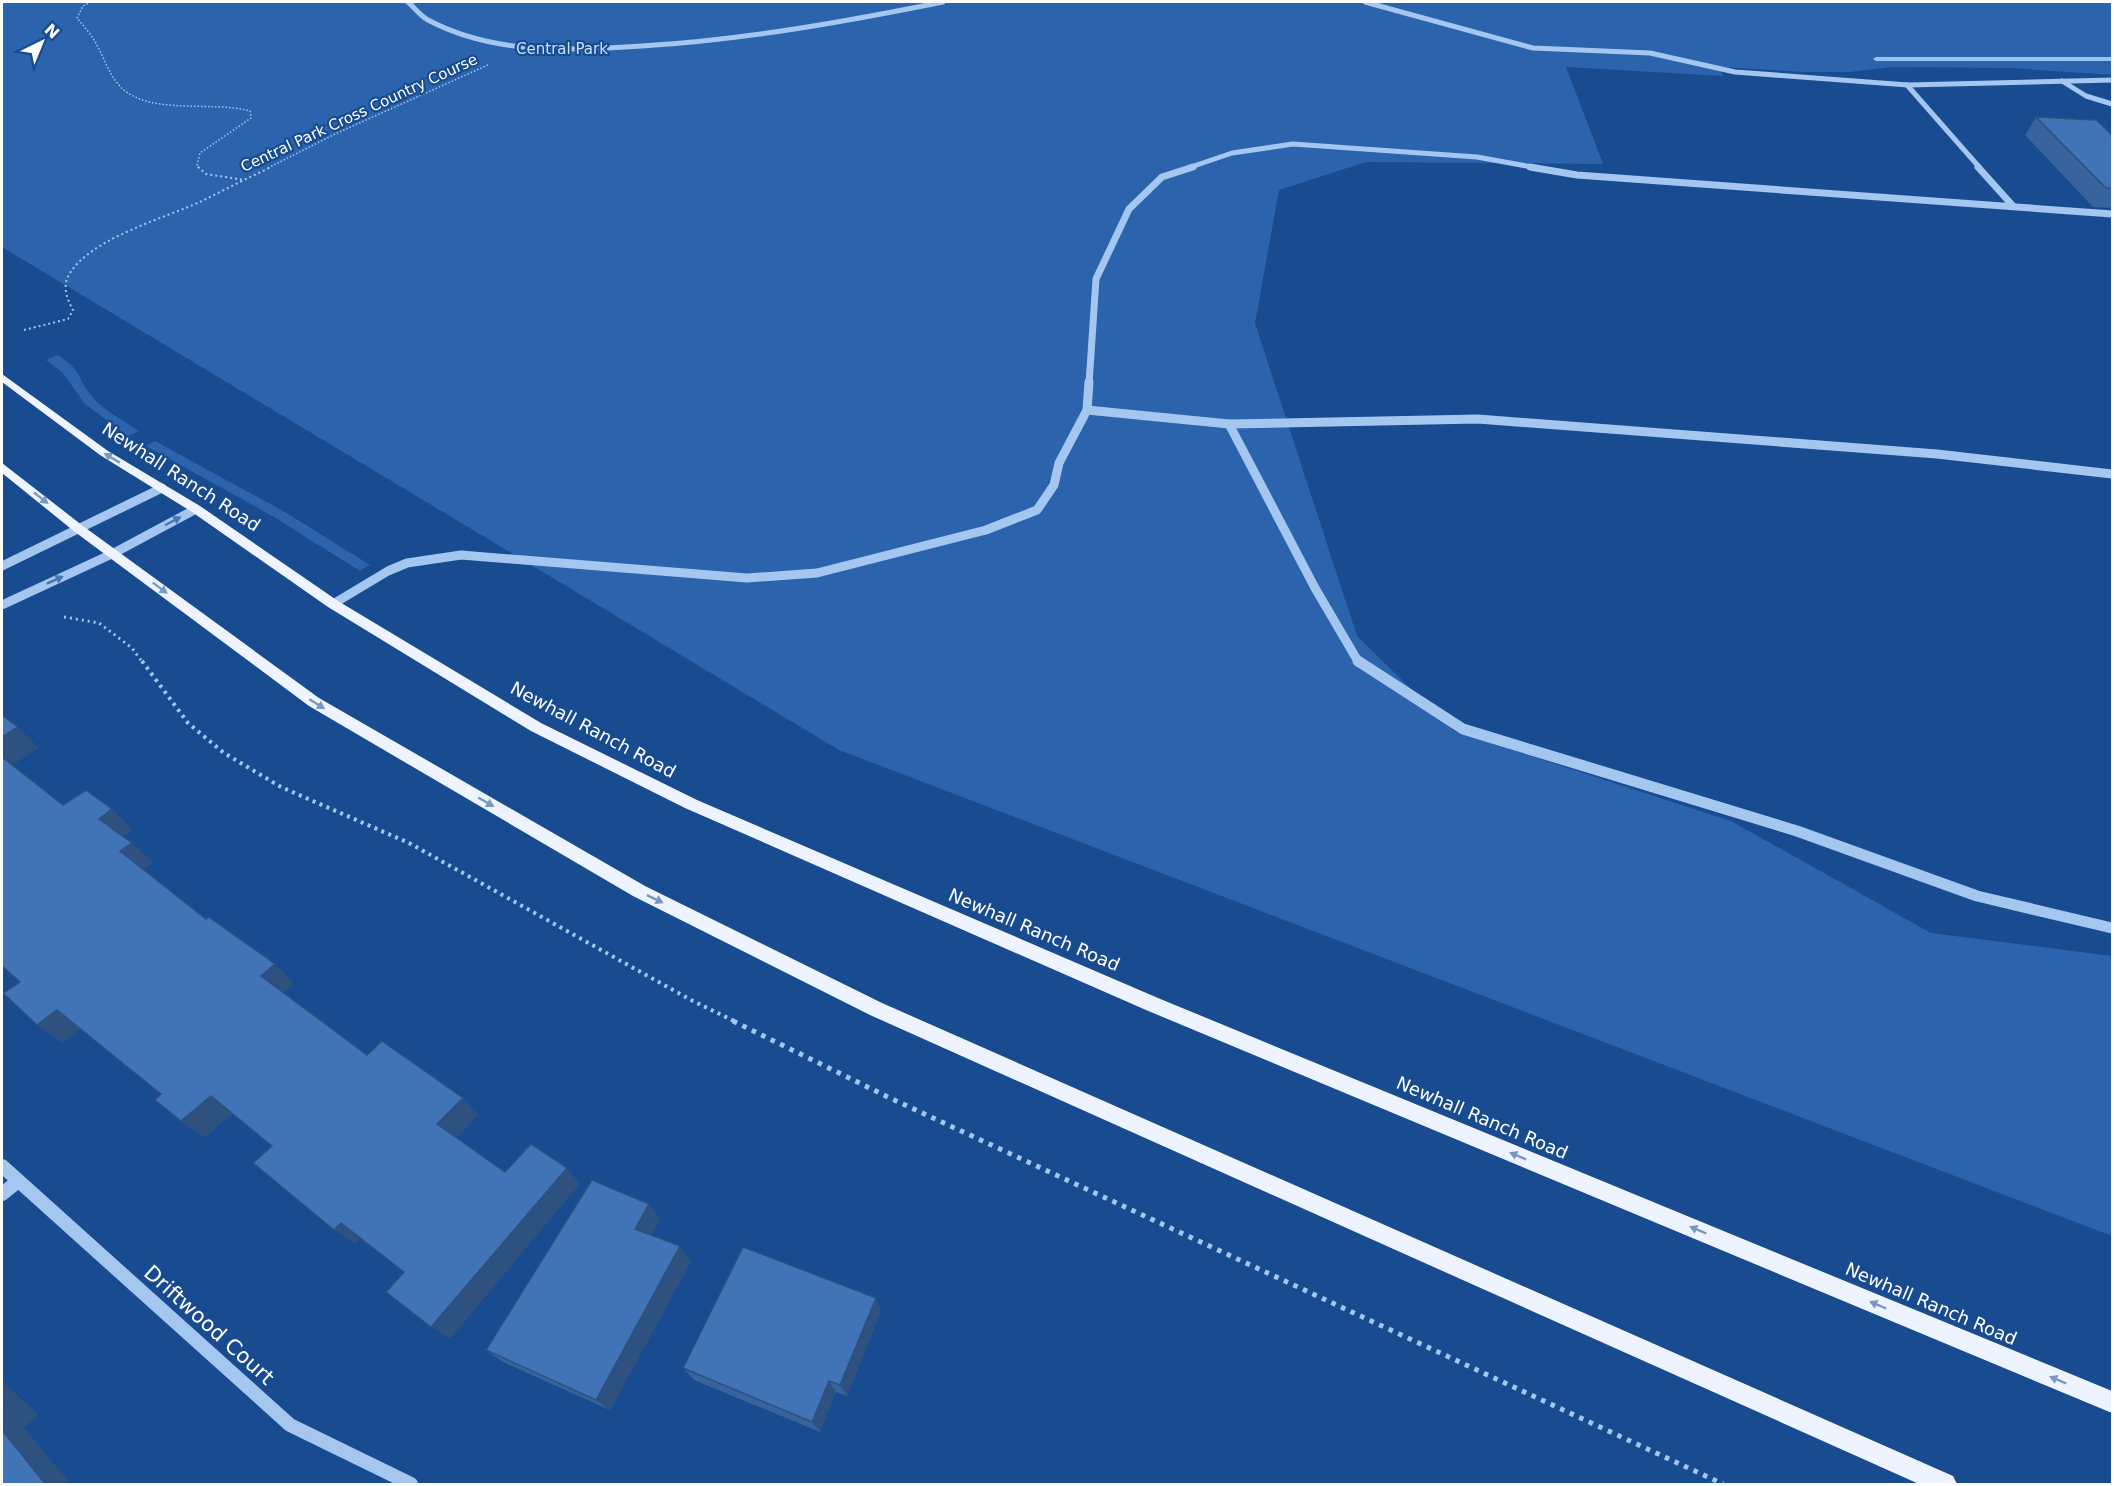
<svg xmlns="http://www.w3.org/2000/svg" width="2114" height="1486" viewBox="0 0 2114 1486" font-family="'DejaVu Sans',sans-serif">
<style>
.green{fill:#2b64ad}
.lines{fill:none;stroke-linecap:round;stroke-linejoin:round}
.stream{fill:#98c0f1;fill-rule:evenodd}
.path-far4{stroke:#a5c6ef;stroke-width:1.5;stroke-dasharray:1.5 2;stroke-linecap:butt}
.path-far3{stroke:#a5c6ef;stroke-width:2;stroke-dasharray:2 3;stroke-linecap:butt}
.path-far2{stroke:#a5c6ef;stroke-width:3;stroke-dasharray:2 4;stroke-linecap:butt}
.path-far1{stroke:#a5c6ef;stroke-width:4;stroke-dasharray:3 4.5;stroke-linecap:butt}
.path{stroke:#a5c6ef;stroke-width:5;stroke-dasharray:4.5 6;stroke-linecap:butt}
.minor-far4{stroke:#a5c6ef;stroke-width:5}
.minor-far3{stroke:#a5c6ef;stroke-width:7}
.minor-far2{stroke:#a5c6ef;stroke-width:9}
.minor-far1{stroke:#a5c6ef;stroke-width:11}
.minor{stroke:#a5c6ef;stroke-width:14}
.major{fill:#edf4ff;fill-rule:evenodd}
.wall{fill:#38649d}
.shaded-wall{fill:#2e5180}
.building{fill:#4174b7;stroke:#2e5180;stroke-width:1.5}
.oneway{fill:#7897c1}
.oneway2{fill:#4976b1}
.labels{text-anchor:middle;stroke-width:4.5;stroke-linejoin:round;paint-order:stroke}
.far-park-label{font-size:15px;fill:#cbe0fb;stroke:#184b8f}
.far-street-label{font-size:15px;fill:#fff;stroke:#184b8f}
.street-label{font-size:18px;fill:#fff;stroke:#184b8f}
.near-street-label{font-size:21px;fill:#fff;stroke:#184b8f}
</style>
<rect width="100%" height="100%" fill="#184b8f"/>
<g class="green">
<path d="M2 2H2112V75L2012 68 1892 67 1850 72H1806L1718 67 1723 76 1566 67 1603 164 1366 162 1279 190 1255 323 1357 636 1454 731 1731 821 1931 933 2112 956V1236L839 750 2 247Z"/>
<path d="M58 355C82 371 76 375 90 394 102 410 123 420 139 431L128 436 85 404 62 372 46 360Z"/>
<path d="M155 441 285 512 370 565 360 571 274 517 146 446Z"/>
</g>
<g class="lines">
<path class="stream" d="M2112 57V61H1876L1873 59 1876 57Z"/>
<g class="path-far4">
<path d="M91 2 83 6 77 18C83 25 89 32 94 40 103 54 107 71 118 84 145 117 211 100 250 111L251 118 200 153 197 166 199 168"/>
<path d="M268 168 335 134 488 65"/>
</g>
<g class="path-far3">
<path d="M198 167 206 174 244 180 271 167"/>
<path d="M24 330 68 319 73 310C68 301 63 289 67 279 83 240 166 218 202 201 216 194 230 187 244 180"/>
</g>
<path class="path-far2" d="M64 617 99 623 132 648 143 663"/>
<path class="path-far1" d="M142 661 188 723 224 753 281 787 409 843 691 1000 736 1022"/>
<path class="path" d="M733 1021 890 1098 1723 1484"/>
<g class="minor-far4">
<path d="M408 2C415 8 420 16 428 20 494 55 571 51 642 46 743 40 843 22 943 2"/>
<path d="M1365 2 1533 48 1650 53 1735 72 1908 85 2112 80"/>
<path d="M2062 81 2086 96 2112 104"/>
<path d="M1907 85 1980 168"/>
<path d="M1188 168 1232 153 1293 144 1477 157 1538 168"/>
</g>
<g class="minor-far3">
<path d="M1530 167 1577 175 2112 214"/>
<path d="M1978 167 2013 206"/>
<path d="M1089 384 1096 279 1129 209 1162 177 1193 167"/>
</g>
<g class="minor-far2">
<path d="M1087 410 1229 424 1478 419 1937 454 2112 474"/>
<path d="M1229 424 1315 588 1359 663"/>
<path d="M2 566 162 488"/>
<path d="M333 604 388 571 407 563 461 555 747 578 817 573 986 530 1037 510 1054 485 1059 463 1087 410 1089 382"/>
<path d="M2 605 114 553 196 509"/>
</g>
<path class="minor-far1" d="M1358 661 1463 729 1797 831 1977 896 2112 928"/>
<g class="minor">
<path d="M2 1166 290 1425 411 1484"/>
<path d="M2 1194 17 1182"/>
</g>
<g class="major">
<path d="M2 374 108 451 200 506 338 601 541 723 697 800 1158 998 2112 1391V1413L1146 1010 685 808 531 731 328 607 192 512 100 455 2 382Z"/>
<path d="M2 463 83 526 319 698 645 886 882 1003 1953 1476 1957 1484H1919L870 1015 633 896 309 706 75 532 2 473Z"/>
</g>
</g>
<g class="wall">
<path d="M2036 117 2112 135V208L2093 207 2025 135Z"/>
<path d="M649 1204 660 1219 651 1235 691 1261 610 1410 503 1362 486 1350Z"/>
<path d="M881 1311 847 1396 836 1392 820 1432 694 1380 683 1368Z"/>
</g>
<g class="shaded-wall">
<path d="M18 727 39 748 9 767 2 759V737Z"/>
<path d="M112 809 133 830 120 839 99 819Z"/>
<path d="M132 843 153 863 141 871 120 851Z"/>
<path d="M275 964 294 983 280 995 261 976Z"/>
<path d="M57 1010 82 1028 63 1043 37 1025Z"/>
<path d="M211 1096 233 1113 205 1138 181 1121Z"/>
<path d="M463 1098 478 1115 454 1141 437 1124Z"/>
<path d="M567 1168 580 1184 450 1339 431 1327Z"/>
<path d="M649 1204 660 1219 647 1243 635 1229Z"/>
<path d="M341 1223 361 1238 355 1244 334 1230Z"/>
<path d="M680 1246 691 1261 610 1410 596 1400Z"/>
<path d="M876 1298 881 1311 847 1396 840 1385Z"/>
<path d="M2 1381 38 1414 24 1428 72 1485H46L2 1430Z"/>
<path d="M829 1381 836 1392 820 1432 812 1422Z"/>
</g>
<g class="building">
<path d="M2036 117 2096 120 2112 135V188H2106Z"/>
<path d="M2 715 18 727 2 737Z"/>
<path d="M2 757 63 805 86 790 112 809 99 819 132 843 120 851 206 919 209 917 275 964 261 976 367 1055 382 1041 463 1098 437 1124 505 1172 531 1144 567 1168 431 1327 386 1292 404 1272 341 1223 334 1230 253 1163 272 1146 211 1096 181 1121 155 1100 161 1094 57 1010 37 1025 3 993 20 982 2 966Z"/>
<path d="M592 1180 649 1204 635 1229 680 1246 596 1400 486 1350Z"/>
<path d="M743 1247 876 1298 840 1385 829 1381 812 1422 683 1368Z"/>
<path d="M2 1401 5 1404 2 1407Z"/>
<path d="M2 1430 46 1485H2Z"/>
</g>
<defs><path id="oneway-solid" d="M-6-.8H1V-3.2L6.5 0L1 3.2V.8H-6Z" transform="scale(1.5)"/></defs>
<g class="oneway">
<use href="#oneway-solid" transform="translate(112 458) rotate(-149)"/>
<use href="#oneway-solid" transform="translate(41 498) rotate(38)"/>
<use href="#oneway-solid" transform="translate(160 588) rotate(37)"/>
<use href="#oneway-solid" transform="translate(317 704) rotate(32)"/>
<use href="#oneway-solid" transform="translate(486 802) rotate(30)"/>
<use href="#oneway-solid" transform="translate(655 899) rotate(26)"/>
<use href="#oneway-solid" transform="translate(1518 1156) rotate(-157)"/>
<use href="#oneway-solid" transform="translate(1698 1230) rotate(-157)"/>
<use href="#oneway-solid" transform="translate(1878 1305) rotate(-157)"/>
<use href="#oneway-solid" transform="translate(2058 1380) rotate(-157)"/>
</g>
<g class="oneway2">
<use href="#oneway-solid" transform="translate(173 521) rotate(-28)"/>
<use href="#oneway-solid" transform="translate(55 580) rotate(-24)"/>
</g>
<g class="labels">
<g class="far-park-label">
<text x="562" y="54">Central Park</text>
</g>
<g class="far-street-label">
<text transform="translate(359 113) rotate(-25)" y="5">Central Park Cross Country Course</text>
</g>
<g class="street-label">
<text transform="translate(181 477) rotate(33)" y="6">Newhall Ranch Road</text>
<text transform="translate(593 730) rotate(28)" y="6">Newhall Ranch Road</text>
<text transform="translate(1034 930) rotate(23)" y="6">Newhall Ranch Road</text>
<text transform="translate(1482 1118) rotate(23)" y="6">Newhall Ranch Road</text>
<text transform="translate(1931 1304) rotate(23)" y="6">Newhall Ranch Road</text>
</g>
<g class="near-street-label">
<text transform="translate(209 1325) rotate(42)" y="7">Driftwood Court</text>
</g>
</g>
<rect width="2114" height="1486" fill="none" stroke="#ffffff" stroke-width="6"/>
<g transform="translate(42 42) rotate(43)" stroke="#184b8f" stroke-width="4.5" paint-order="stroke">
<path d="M0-4.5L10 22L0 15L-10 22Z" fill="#ffffff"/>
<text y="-9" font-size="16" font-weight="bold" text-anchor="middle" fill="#ffffff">N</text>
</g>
</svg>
